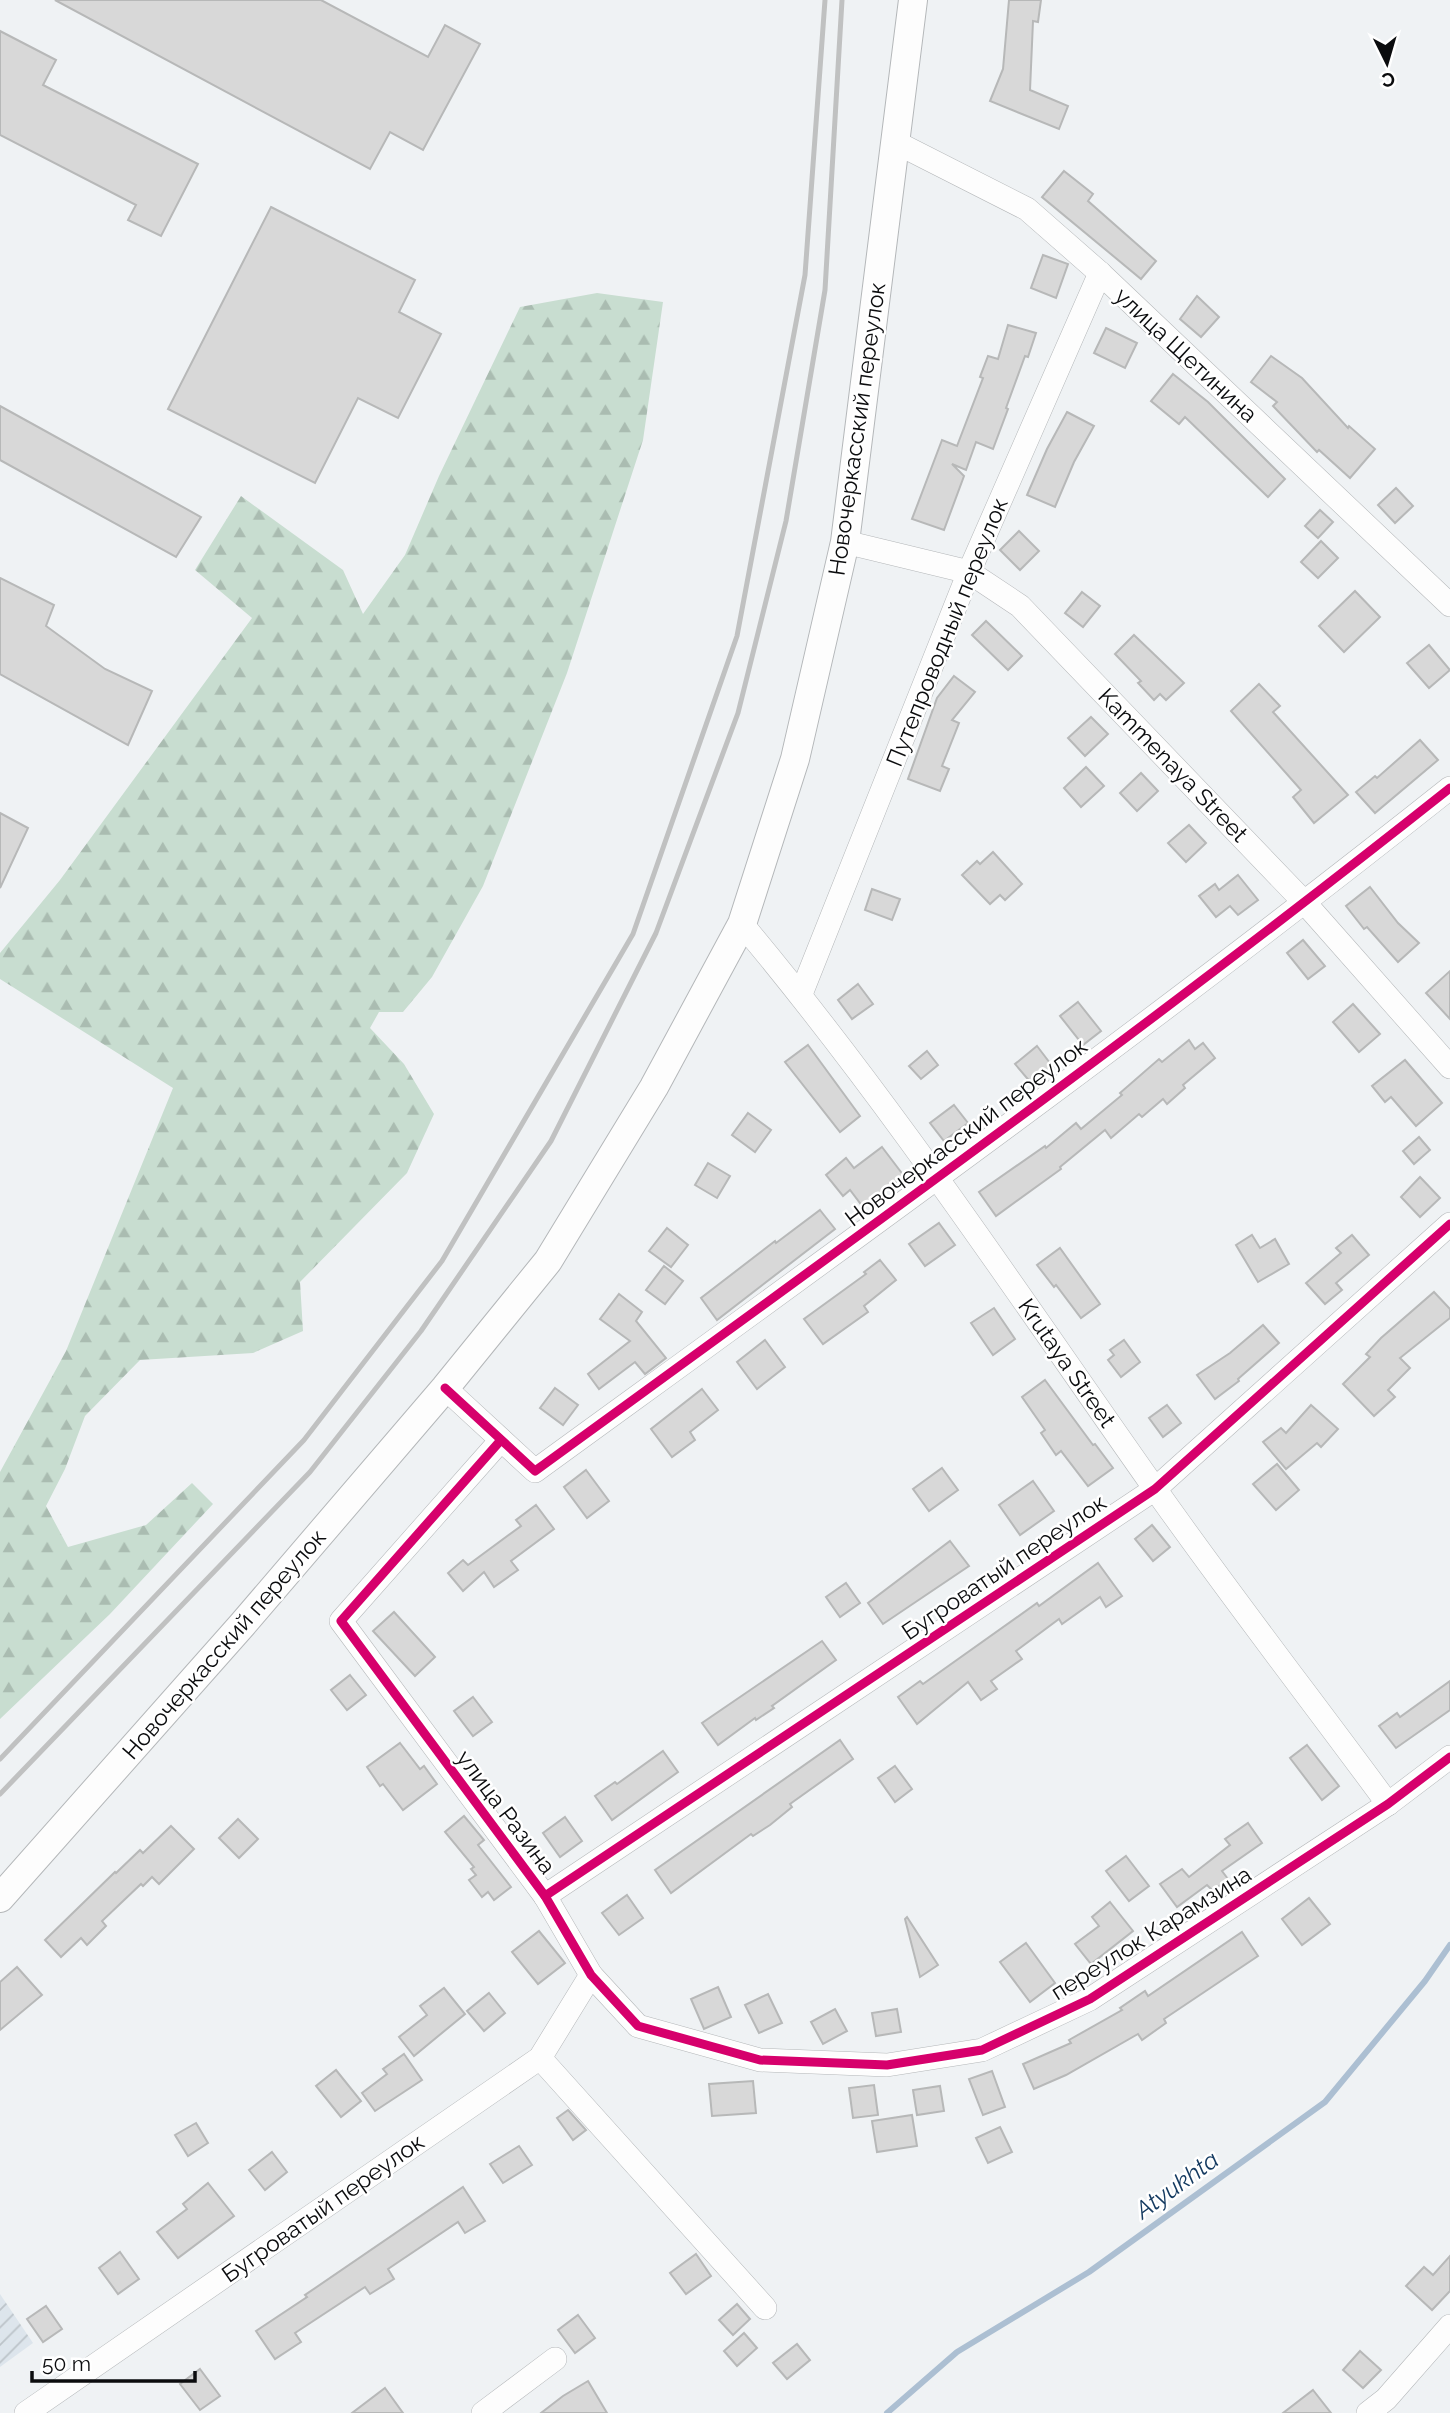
<svg xmlns="http://www.w3.org/2000/svg" width="1450" height="2413" viewBox="0 0 1450 2413" font-family="Raleway,sans-serif">
<style>
.industrial{fill:url(#industrial-furrows)}
.forest{fill:url(#forest-firs)}
.lines{fill:none;stroke-linecap:round;stroke-linejoin:round}
.stream{stroke:#acbfd2;stroke-width:6}
.building{fill:#d8d8d8;stroke:#b7b8b8;stroke-width:2}
.minor-casing{stroke:#b4b7b9;stroke-width:24}
.major-casing{stroke:#b4b7b9;stroke-width:30}
.minor{stroke:#fdfdfd;stroke-width:23}
.major{stroke:#fdfdfd;stroke-width:28}
.rail{stroke:#c0c1c1;stroke-width:5}
.cycleway-casing{stroke:#fff;stroke-width:13}
.cycleway{stroke:#d6006c;stroke-width:9}
.labels{text-anchor:middle;stroke-width:5;stroke-linejoin:round;paint-order:stroke}
.street-label{font-size:23px;fill:#0b0c0e;stroke:#fff}
.water-label{font-size:24px;font-style:italic;fill:#153b61;stroke:#fff}
</style>
<defs>
<pattern id="industrial-furrows" width="10" height="10" patternUnits="userSpaceOnUse" patternTransform="scale(1.75)"><rect width="10" height="10" fill="#dde5ec"/><path d="M-1 1l2-2M0 10L10 0M9 11l2-2" fill="none" stroke="#bcc3c9"/></pattern>
<pattern id="forest-firs" width="22" height="20" patternUnits="userSpaceOnUse" patternTransform="scale(1.75)"><rect width="22" height="20" fill="#c8ddd0"/><path d="M5 1l3.5 6h-7zM16 11l3.5 6h-7z" fill="#aabcb1"/></pattern>
</defs>
<rect width="100%" height="100%" fill="#eff2f4"/>
<path class="industrial" d="M0 2294 33 2343 0 2367Z"/>
<path class="forest" d="M597 293 663 302 643 440 567 673 483 886 432 977 403 1012H379L370 1028 404 1064 434 1114 407 1173 300 1282 303 1331 253 1353 140 1360 85 1416 65 1469 46 1506 68 1547 146 1525 192 1483 213 1504 110 1614 0 1719V1472L66 1351 173 1088 0 979V953L60 880 252 618 195 570 241 496 343 570 363 614 405 555 439 476 520 307Z"/>
<g class="lines">
<path class="stream" d="M887 2413 957 2352 1089 2272 1325 2102 1425 1981 1450 1945"/>
</g>
<g class="building">
<path d="M55 0H321L428 57 445 25 480 44 423 150 390 132 370 169Z"/>
<path d="M1009 0H1041L1038 22 1033 21 1030 90 1068 106 1059 129 990 101 1003 69Z"/>
<path d="M0 31 56 60 43 85 198 164 161 236 128 220 136 205 0 135Z"/>
<path d="M1064 171 1093 194 1088 201 1156 261 1141 279 1042 197Z"/>
<path d="M271 207 415 280 399 312 441 334 398 418 358 398 315 483 168 409Z"/>
<path d="M1043 255 1068 264 1056 298 1031 288Z"/>
<path d="M1197 296 1219 317 1201 337 1180 319Z"/>
<path d="M1008 325 1036 333 1028 357 1025 356 1006 408 1008 409 993 449 976 442 966 470 952 464 964 476 944 530 912 519 942 440 957 446 983 378 980 377 988 356 998 359Z"/>
<path d="M1106 328 1137 343 1125 368 1094 353Z"/>
<path d="M1271 356 1302 378 1348 428 1349 426 1375 449 1350 478 1319 450 1317 452 1273 406 1277 402 1251 382Z"/>
<path d="M1173 374 1208 402 1285 479 1268 497 1185 417 1179 424 1151 401Z"/>
<path d="M0 406 201 517 176 557 0 460Z"/>
<path d="M1067 412 1094 426 1074 462 1055 507 1027 495 1047 449Z"/>
<path d="M1396 488 1413 506 1395 523 1378 505Z"/>
<path d="M1320 510 1333 522 1318 538 1305 526Z"/>
<path d="M1019 531 1039 551 1020 570 1000 550Z"/>
<path d="M1321 541 1338 558 1318 578 1301 562Z"/>
<path d="M0 578 54 605 46 626 105 669 152 691 128 745 0 674Z"/>
<path d="M1355 591 1380 617 1344 652 1319 626Z"/>
<path d="M1082 592 1100 606 1083 627 1065 613Z"/>
<path d="M986 621 1022 656 1008 670 972 635Z"/>
<path d="M1134 635 1184 683 1166 700 1160 694 1154 700 1138 683 1141 681 1115 654Z"/>
<path d="M1429 645 1450 670 1429 688 1407 663Z"/>
<path d="M954 676 975 692 952 720 959 723 942 766 949 769 940 791 908 779 937 698Z"/>
<path d="M1259 684 1280 706 1273 712 1348 795 1314 823 1293 797 1301 790 1231 711Z"/>
<path d="M1091 717 1108 734 1085 756 1068 738Z"/>
<path d="M1420 740 1438 760 1375 813 1356 792 1375 776 1377 778Z"/>
<path d="M1086 767 1104 786 1081 807 1064 788Z"/>
<path d="M1141 773 1158 791 1137 811 1120 793Z"/>
<path d="M0 813 28 828 0 888Z"/>
<path d="M1189 825 1206 843 1186 862 1168 843Z"/>
<path d="M993 852 1022 884 1005 900 1000 895 990 904 962 875 977 861 980 864Z"/>
<path d="M1238 875 1258 900 1238 915 1230 906 1216 917 1199 896 1215 884 1219 890Z"/>
<path d="M1370 887 1398 923 1419 943 1398 962 1367 927 1364 929 1346 906Z"/>
<path d="M872 889 900 899 892 920 865 910Z"/>
<path d="M1303 940 1325 966 1308 979 1287 953Z"/>
<path d="M1450 971V1019L1426 993Z"/>
<path d="M858 984 873 1004 852 1019 838 1000Z"/>
<path d="M1078 1002 1101 1031 1083 1045 1060 1016Z"/>
<path d="M1353 1004 1380 1034 1359 1052 1333 1022Z"/>
<path d="M1189 1040 1195 1049 1203 1043 1215 1058 1183 1085 1185 1088 1167 1104 1163 1099 1142 1117 1139 1114 1111 1138 1105 1130 1060 1167 1061 1169 996 1216 979 1192 1045 1146 1046 1148 1076 1123 1081 1129 1122 1095 1120 1093 1159 1059 1162 1062Z"/>
<path d="M808 1045 860 1116 840 1132 785 1062Z"/>
<path d="M1037 1046 1053 1067 1032 1084 1015 1064Z"/>
<path d="M927 1051 938 1065 921 1079 909 1066Z"/>
<path d="M1405 1060 1442 1103 1416 1126 1391 1097 1385 1102 1372 1086Z"/>
<path d="M954 1105 968 1123 944 1141 930 1123Z"/>
<path d="M748 1113 771 1130 755 1152 732 1135Z"/>
<path d="M1419 1137 1430 1150 1414 1164 1403 1151Z"/>
<path d="M882 1147 904 1176 863 1207 850 1190 843 1196 826 1175 846 1158 854 1168Z"/>
<path d="M708 1163 730 1176 717 1198 695 1185Z"/>
<path d="M1420 1177 1440 1198 1420 1217 1401 1197Z"/>
<path d="M820 1210 835 1229 717 1320 701 1298 775 1241 776 1243Z"/>
<path d="M939 1223 955 1245 925 1266 909 1244Z"/>
<path d="M667 1228 688 1245 671 1267 649 1251Z"/>
<path d="M1252 1235 1260 1248 1275 1239 1289 1264 1258 1282 1236 1245Z"/>
<path d="M1352 1235 1369 1255 1336 1283 1342 1290 1325 1304 1306 1283 1341 1253 1336 1248Z"/>
<path d="M1060 1248 1100 1304 1081 1318 1056 1285 1054 1287 1037 1265Z"/>
<path d="M880 1260 896 1280 864 1306 868 1312 823 1344 804 1319 866 1274 864 1272Z"/>
<path d="M664 1266 683 1281 665 1304 646 1290Z"/>
<path d="M1434 1292 1450 1309V1318L1400 1358 1410 1368 1388 1390 1395 1397 1374 1416 1343 1384 1370 1357 1366 1354 1381 1338Z"/>
<path d="M619 1294 642 1312 636 1321 666 1358 645 1374 635 1362 599 1389 588 1374 630 1341 600 1319Z"/>
<path d="M994 1308 1015 1339 993 1355 971 1323Z"/>
<path d="M1263 1325 1279 1343 1238 1379 1239 1381 1215 1399 1197 1375 1230 1353Z"/>
<path d="M765 1340 785 1367 757 1389 737 1362Z"/>
<path d="M1124 1340 1140 1362 1121 1377 1108 1360 1114 1355 1110 1350Z"/>
<path d="M1045 1380 1093 1445 1095 1444 1113 1468 1088 1486 1061 1451 1056 1455 1041 1433 1045 1430 1022 1397Z"/>
<path d="M555 1388 578 1405 563 1425 540 1408Z"/>
<path d="M702 1389 718 1410 690 1432 695 1440 672 1457 651 1429Z"/>
<path d="M1167 1405 1181 1423 1163 1437 1149 1418Z"/>
<path d="M1311 1405 1338 1429 1321 1447 1317 1443 1286 1469 1263 1442 1281 1428 1286 1433Z"/>
<path d="M1277 1464 1299 1490 1276 1510 1253 1484Z"/>
<path d="M942 1468 958 1490 929 1511 913 1489Z"/>
<path d="M586 1470 609 1501 587 1518 564 1487Z"/>
<path d="M1033 1481 1054 1511 1020 1535 999 1505Z"/>
<path d="M536 1505 554 1529 511 1561 518 1570 494 1587 484 1572 463 1591 448 1573 463 1560 468 1565 521 1526 516 1520Z"/>
<path d="M1152 1525 1170 1547 1153 1561 1135 1539Z"/>
<path d="M950 1541 969 1566 883 1624 868 1603Z"/>
<path d="M1098 1563 1122 1596 1106 1607 1100 1597 1062 1624 1059 1619 1016 1651 1022 1659 991 1681 997 1689 981 1700 968 1682 917 1724 898 1697 920 1681 923 1684 1037 1603 1039 1606Z"/>
<path d="M846 1583 860 1603 840 1617 826 1597Z"/>
<path d="M394 1612 435 1657 415 1676 373 1631Z"/>
<path d="M822 1641 836 1660 772 1706 774 1708 756 1720 755 1718 718 1745 702 1723Z"/>
<path d="M350 1675 366 1695 347 1710 331 1690Z"/>
<path d="M1450 1681V1710L1396 1748 1379 1726 1397 1713 1400 1717Z"/>
<path d="M473 1697 492 1722 473 1736 454 1711Z"/>
<path d="M840 1740 853 1759 790 1804 792 1807 770 1825 753 1836 751 1834 671 1893 655 1870Z"/>
<path d="M400 1743 420 1769 424 1766 437 1784 403 1810 383 1784 380 1786 367 1767Z"/>
<path d="M1307 1745 1339 1786 1322 1800 1290 1758Z"/>
<path d="M663 1751 678 1772 612 1820 595 1796 615 1782 617 1784Z"/>
<path d="M895 1766 912 1789 895 1802 878 1778Z"/>
<path d="M464 1816 484 1840 478 1845 511 1887 494 1900 488 1892 482 1897 469 1880 476 1875 471 1869 474 1867 445 1832Z"/>
<path d="M565 1817 582 1841 560 1857 543 1833Z"/>
<path d="M238 1819 258 1839 239 1858 219 1838Z"/>
<path d="M1248 1823 1262 1843 1222 1871 1228 1879 1213 1891 1207 1885 1177 1907 1160 1884 1182 1869 1189 1877 1230 1845 1225 1839Z"/>
<path d="M171 1826 194 1849 159 1884 152 1877 143 1886 141 1884 102 1921 106 1926 87 1945 81 1938 61 1957 45 1940 115 1872 116 1873 140 1850 143 1853Z"/>
<path d="M1126 1856 1149 1886 1129 1901 1106 1871Z"/>
<path d="M627 1895 643 1918 619 1935 602 1913Z"/>
<path d="M1309 1898 1330 1924 1302 1945 1282 1919Z"/>
<path d="M1110 1902 1133 1931 1091 1964 1075 1944 1099 1926 1092 1917Z"/>
<path d="M907 1917 938 1965 920 1977 905 1919Z"/>
<path d="M539 1931 565 1963 538 1984 512 1952Z"/>
<path d="M1242 1932 1258 1956 1164 2019 1166 2023 1142 2040 1138 2034 1066 2075 1034 2089 1023 2064 1071 2043 1069 2040 1122 2010 1120 2008 1145 1991 1148 1996Z"/>
<path d="M1026 1943 1055 1983 1030 2002 1000 1962Z"/>
<path d="M17 1967 42 1995 0 2030V1982Z"/>
<path d="M718 1987 731 2017 704 2029 691 1999Z"/>
<path d="M444 1988 465 2014 414 2056 399 2037 427 2015 420 2006Z"/>
<path d="M489 1993 505 2013 484 2031 467 2011Z"/>
<path d="M768 1994 782 2023 759 2033 745 2005Z"/>
<path d="M835 2009 847 2031 823 2044 811 2022Z"/>
<path d="M897 2009 901 2032 876 2036 872 2013Z"/>
<path d="M404 2054 422 2080 375 2111 362 2093 387 2074 383 2069Z"/>
<path d="M336 2070 361 2101 341 2117 316 2086Z"/>
<path d="M992 2071 1005 2107 983 2115 969 2079Z"/>
<path d="M753 2081 756 2113 712 2116 709 2084Z"/>
<path d="M874 2085 878 2115 853 2118 849 2088Z"/>
<path d="M940 2086 944 2111 917 2115 913 2090Z"/>
<path d="M568 2110 586 2130 573 2140 557 2118Z"/>
<path d="M912 2115 917 2146 877 2152 872 2121Z"/>
<path d="M196 2123 208 2143 188 2156 175 2135Z"/>
<path d="M1000 2127 1012 2152 988 2163 976 2138Z"/>
<path d="M519 2146 532 2165 503 2183 490 2164Z"/>
<path d="M272 2152 287 2172 265 2190 249 2170Z"/>
<path d="M208 2183 234 2216 178 2258 157 2232 187 2209 183 2204Z"/>
<path d="M463 2187 485 2221 465 2233 458 2222 388 2269 394 2279 370 2294 365 2287 295 2333 301 2342 275 2359 256 2331 307 2297 305 2295Z"/>
<path d="M120 2252 139 2279 118 2294 99 2268Z"/>
<path d="M696 2254 711 2276 686 2294 670 2273Z"/>
<path d="M1450 2256V2291L1432 2310 1406 2286 1424 2267 1433 2275Z"/>
<path d="M737 2304 750 2319 733 2335 719 2320Z"/>
<path d="M46 2306 62 2329 43 2342 27 2319Z"/>
<path d="M578 2315 595 2338 575 2353 558 2330Z"/>
<path d="M744 2333 757 2348 737 2366 724 2351Z"/>
<path d="M797 2344 810 2360 787 2379 773 2363Z"/>
<path d="M1360 2351 1381 2370 1363 2388 1343 2370Z"/>
<path d="M200 2369 220 2396 200 2410 180 2384Z"/>
<path d="M588 2381 607 2413H541L563 2396Z"/>
<path d="M385 2388 403 2413H352Z"/>
<path d="M1313 2390 1331 2413H1283Z"/>
</g>
<g class="lines">
<defs>
<g id="minor">
<path d="M895 142 1027 209 1100 273 1450 605"/>
<path d="M845 542 969 572 1020 606 1305 903 1450 1067"/>
<path d="M742 924C891 1102 1019 1296 1153 1486 1229 1594 1310 1698 1388 1804"/>
<path d="M801 994 969 572 1100 273"/>
<path d="M445 1388 535 1471C843 1247 1152 1025 1450 788"/>
<path d="M501 1440 341 1621 545 1896 591 1975 638 2026 760 2060 887 2065 982 2050 1090 1999 1388 1804 1450 1757"/>
<path d="M545 1896 1155 1489 1450 1224"/>
<path d="M540 2058 765 2308"/>
<path d="M26 2413 540 2058 591 1975"/>
<path d="M483 2413 555 2359"/>
<path d="M1368 2413 1386 2399 1450 2326"/>
</g>
<path id="major" d="M0 1898 242 1625 445 1388 548 1261 654 1087 742 924 795 759 845 542 913 0"/>
</defs>
<use href="#minor" class="minor-casing"/>
<use href="#major" class="major-casing"/>
<use href="#minor" class="minor"/>
<use href="#major" class="major"/>
<g class="rail">
<path d="M0 1759 304 1440 442 1261 633 934 737 636 805 275 825 0"/>
<path d="M0 1794 310 1472 421 1331 551 1141 656 933 738 713 786 521 825 290 842 0"/>
</g>
<defs>
<g id="cycleway">
<path d="M445 1388 535 1471C843 1247 1152 1025 1450 788"/>
<path d="M501 1440 341 1621 545 1896 591 1975 638 2026 760 2060 887 2065 982 2050 1090 1999 1388 1804 1450 1757"/>
<path d="M545 1896 1155 1489 1450 1224"/>
</g>
</defs>
<use href="#cycleway" class="cycleway-casing"/>
<use href="#cycleway" class="cycleway"/>
</g>
<g class="labels">
<g class="street-label">
<text transform="translate(1186 355) rotate(43)" y="8">улица Щетинина</text>
<text transform="translate(857 429) rotate(-82)" y="8">Новочеркасский переулок</text>
<text transform="translate(947 632) rotate(-68)" y="8">Путепроводный переулок</text>
<text transform="translate(1173 765) rotate(46)" y="8">Kammenaya Street</text>
<text transform="translate(966 1132) rotate(-37)" y="8">Новочеркасский переулок</text>
<text transform="translate(1067 1363) rotate(55)" y="8">Krutaya Street</text>
<text transform="translate(1004 1567) rotate(-34)" y="8">Бугроватый переулок</text>
<text transform="translate(224 1644) rotate(-49)" y="8">Новочеркасский переулок</text>
<text transform="translate(506 1812) rotate(53)" y="8">улица Разина</text>
<text transform="translate(1151 1933) rotate(-32)" y="8">переулок Карамзина</text>
<text transform="translate(323 2208) rotate(-35)" y="8">Бугроватый переулок</text>
</g>
<g class="water-label">
<text transform="translate(1177 2185) rotate(-36)" y="8">Atyukhta</text>
</g>
</g>
<g transform="translate(1387 63) rotate(175)" stroke="#ffffff" stroke-width="5" paint-order="stroke">
<path d="M0-5L12 26L0 18L-12 26Z" fill="#0b0c0e"/>
<text y="-10" font-size="19" font-weight="bold" text-anchor="middle" fill="#0b0c0e">С</text>
</g>
<path d="M32 2371v10h163v-10" fill="none" stroke="#0b0c0e" stroke-width="3.5"/>
<text x="42" y="2371" font-size="21" fill="#0b0c0e" stroke="#ffffff" stroke-width="5" paint-order="stroke">50 m</text>
</svg>
